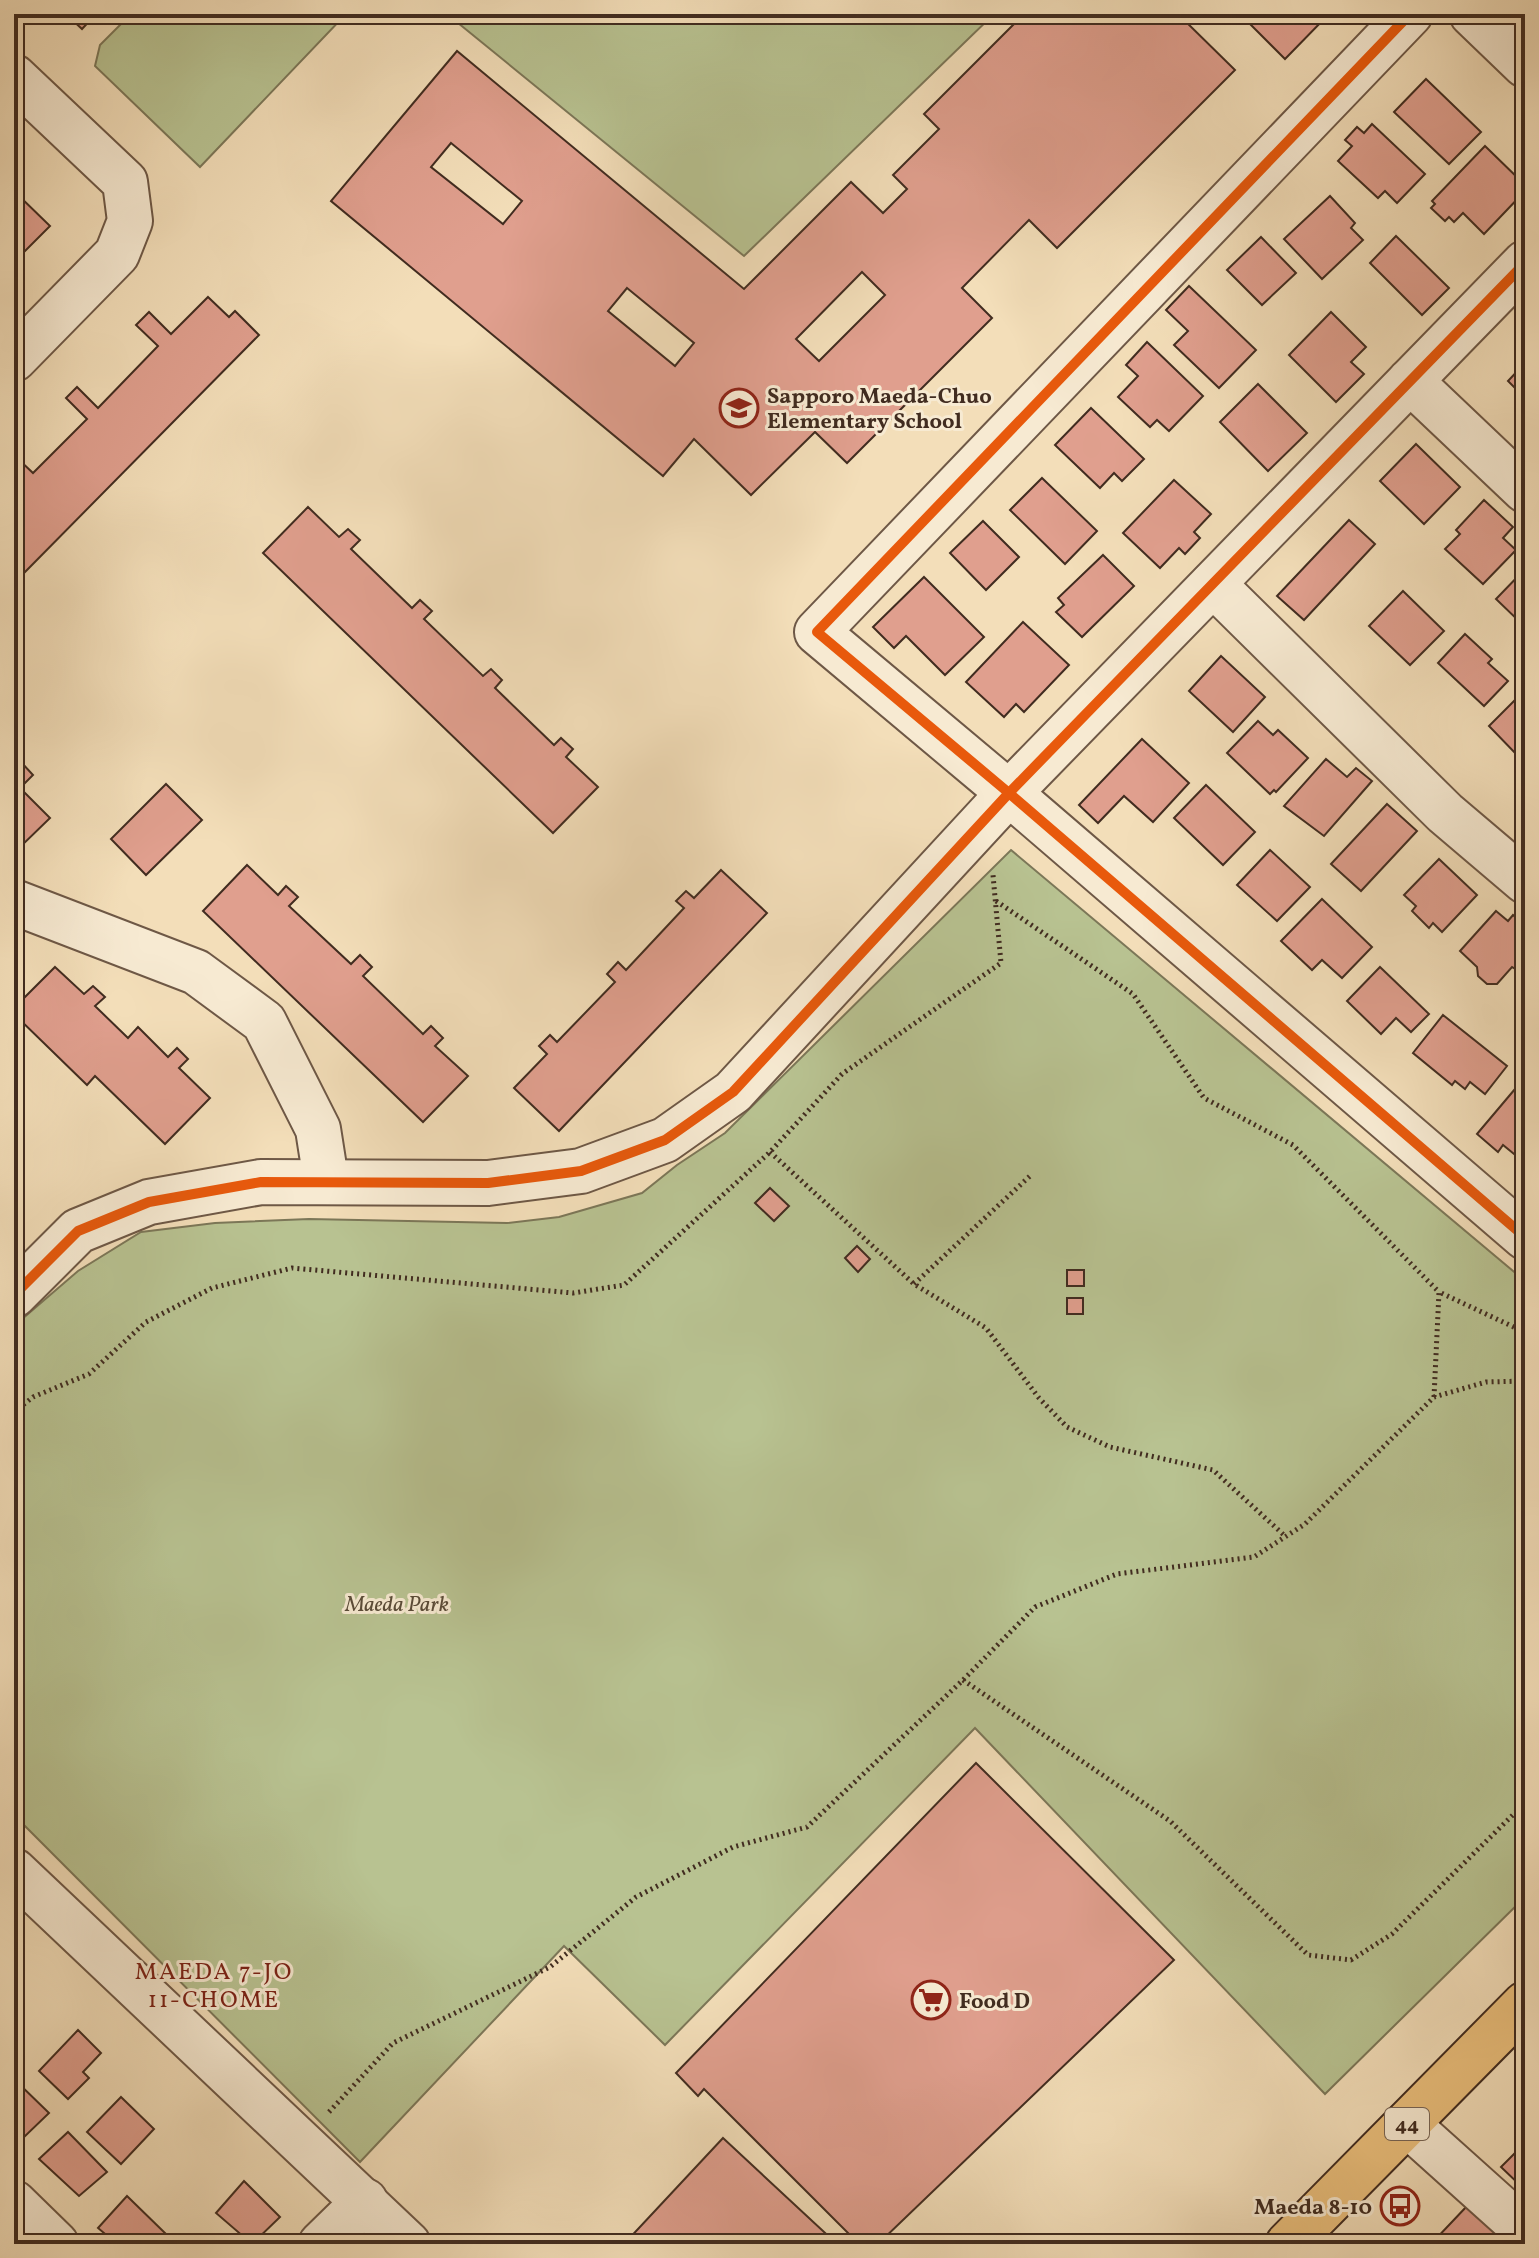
<svg xmlns="http://www.w3.org/2000/svg" width="1539" height="2258" viewBox="0 0 1539 2258" font-family="Vollkorn,serif">
<style>
.green{fill:#b8c291;stroke:#7c7758;stroke-width:2}
.building{fill:#e09f8e;stroke:#412c20;stroke-width:2;fill-rule:evenodd}
.lines{fill:none;stroke-linecap:round;stroke-linejoin:round}
.minor-casing{stroke:#6e5846;stroke-width:48}
.major-casing{stroke:#412c20;stroke-width:48}
.path{stroke:#412c20;stroke-width:5;stroke-dasharray:2 4;stroke-linecap:butt}
.minor{stroke:#f7ead2;stroke-width:44}
.major{stroke:#eabf7c;stroke-width:44}
.cycleway-casing{stroke:#f7ead2;stroke-width:15}
.cycleway{stroke:#e8590c;stroke-width:10}
.labels{text-anchor:middle;stroke-width:6;stroke-linejoin:round;paint-order:stroke}
.shield{fill:#f7ead2;stroke:#786555;stroke-width:2}
.shield-label{font-size:20px;font-weight:bold;fill:#412c20}
.poi-label{font-size:22px;font-weight:bold;fill:#412c20;stroke:#f7ead2;text-anchor:start}
.park-label{font-size:22px;font-style:italic;fill:#594a37;stroke:#f7ead2}
.neighbourhood-label{font-size:24px;letter-spacing:2px;fill:#7a1f14;stroke:#f7ead2}
</style>
<rect width="100%" height="100%" fill="#f3deb9"/>
<filter id="stains"><feTurbulence type="fractalNoise" baseFrequency=".0025" numOctaves="4"/><feColorMatrix values="0 0 0 0 .2 0 0 0 0 .09 0 0 0 0 .02 0 0 0 .5 -.17"/></filter>
<radialGradient id="worn" r=".72"><stop offset=".6" stop-color="#630" stop-opacity="0"/><stop offset="1" stop-color="#630" stop-opacity=".3"/></radialGradient>
<g class="green">
<path d="M131 14H346L200 167 95 66 100 45Z"/>
<path d="M447 14H994L744 256Z"/>
<path d="M1011 850 1525 1281V1897L1325 2094 975 1728 665 2045 564 1946 360 2162 14 1815V1326L78 1271 141 1232 215 1223 309 1219 507 1223 559 1217 642 1193 677 1165 725 1133Z"/>
</g>
<g class="building">
<path d="M66 14H96L82 29Z"/>
<path d="M1024 14H1178L1235 70 1057 248 1029 220 962 288 992 318 847 463 815 432 751 495 694 439 663 476 331 201 457 51 744 289 851 182 883 213 907 189 893 175 939 129 924 114ZM451 143 522 201 503 224 431 167ZM862 272 885 295 819 361 796 339ZM627 288 694 343 675 366 608 311Z"/>
<path d="M1254 14H1329L1285 59 1247 21Z"/>
<path d="M1426 79 1481 132 1449 164 1394 112Z"/>
<path d="M1372 124 1425 174 1397 203 1385 191 1378 198 1338 161 1352 146 1345 140 1357 127 1364 133Z"/>
<path d="M1485 146 1525 185V191L1484 234 1463 213 1454 222 1449 217 1445 221 1431 208 1435 204 1432 201Z"/>
<path d="M14 191 50 226 14 262Z"/>
<path d="M1330 196 1355 223 1351 228 1363 240 1322 279 1284 239Z"/>
<path d="M1396 236 1449 288 1422 315 1370 263Z"/>
<path d="M1261 237 1296 273 1262 305 1227 270Z"/>
<path d="M1189 286 1256 350 1219 388 1174 345 1188 331 1166 310Z"/>
<path d="M208 297 229 317 235 311 259 335 25 572 14 561V493L21 486 14 479V455L33 473 87 419 66 398 77 387 98 408 158 346 136 325 149 312 171 334Z"/>
<path d="M1331 312 1366 347 1351 362 1364 374 1336 402 1289 355Z"/>
<path d="M1147 342 1203 396 1169 431 1157 420 1150 427 1118 397 1138 376 1126 365Z"/>
<path d="M1525 352V398L1508 381 1524 364 1518 359Z"/>
<path d="M1258 384 1307 433 1268 471 1220 422Z"/>
<path d="M1091 408 1144 459 1122 481 1114 473 1100 488 1055 445Z"/>
<path d="M1416 444 1460 487 1424 524 1380 481Z"/>
<path d="M1042 478 1097 531 1065 564 1010 510Z"/>
<path d="M1174 480 1211 514 1194 532 1200 538 1185 554 1179 548 1160 568 1123 533Z"/>
<path d="M1484 500 1513 527 1503 538 1516 550 1483 584 1445 549 1460 534 1456 530Z"/>
<path d="M308 507 339 537 348 529 360 540 351 549 412 608 420 600 432 611 424 619 483 676 491 669 502 680 495 688 554 745 561 738 573 749 566 757 598 787 553 833 263 553Z"/>
<path d="M1349 520 1375 544 1304 620 1277 596Z"/>
<path d="M983 521 1019 557 986 590 950 553Z"/>
<path d="M1103 555 1134 586 1082 637 1056 612 1064 605 1058 598Z"/>
<path d="M1525 569V627L1496 599Z"/>
<path d="M924 577 984 637 945 675 906 636 894 648 873 627Z"/>
<path d="M1403 591 1444 631 1410 665 1369 626Z"/>
<path d="M1023 622 1069 665 1024 712 1016 704 1004 717 966 682Z"/>
<path d="M1465 634 1492 659 1488 663 1508 681 1484 706 1438 663Z"/>
<path d="M1221 656 1265 697 1233 732 1189 691Z"/>
<path d="M1525 690V752L1522 749 1517 755 1489 726Z"/>
<path d="M1258 721 1273 735 1278 730 1308 758 1276 792 1274 790 1270 794 1227 753Z"/>
<path d="M1142 739 1189 783 1153 822 1124 796 1098 823 1079 805Z"/>
<path d="M1326 759 1347 777 1356 768 1372 781 1324 836 1284 806Z"/>
<path d="M21 762 33 775 20 788 50 818 14 853V769Z"/>
<path d="M166 784 202 820 146 875 111 839Z"/>
<path d="M1206 785 1255 832 1223 865 1174 818Z"/>
<path d="M1387 804 1417 831 1361 891 1331 864Z"/>
<path d="M1270 850 1310 887 1277 921 1237 885Z"/>
<path d="M1439 859 1477 895 1442 932 1433 923 1429 928 1412 911 1416 906 1404 895Z"/>
<path d="M247 865 278 895 286 886 298 897 289 906 351 964 360 955 372 967 363 976 423 1034 431 1026 443 1038 435 1046 468 1076 423 1122 203 911Z"/>
<path d="M721 870 767 913 559 1131 514 1088 547 1054 539 1046 550 1035 557 1042 615 982 607 974 618 962 626 970 684 908 676 901 686 891 694 898Z"/>
<path d="M1322 899 1372 947 1342 978 1322 960 1312 970 1281 941Z"/>
<path d="M1496 911 1508 921 1513 915 1525 926 1521 932 1525 936V975L1512 967 1497 984H1487L1478 976 1477 967 1460 951Z"/>
<path d="M55 967 84 994 93 986 105 997 95 1006 128 1038 138 1027 168 1057 177 1048 188 1059 179 1068 210 1098 165 1144 95 1076 87 1085 14 1014V1008Z"/>
<path d="M1380 967 1429 1014 1411 1032 1396 1018 1381 1034 1347 1001Z"/>
<path d="M1443 1015 1507 1066 1485 1094 1470 1082 1465 1089 1455 1081 1452 1085 1413 1053Z"/>
<path d="M1515 1089 1525 1097V1163L1503 1145 1498 1152 1477 1134Z"/>
<path d="M770 1188 789 1206 774 1221 755 1203Z"/>
<path d="M857 1246 870 1259 858 1272 845 1258Z"/>
<rect x="1067" y="1270" width="17" height="16"/>
<rect x="1067" y="1298" width="16" height="16"/>
<path d="M976 1763 1174 1960 878 2244H859L704 2089 698 2096 676 2073Z"/>
<path d="M78 2030 101 2053 83 2072 89 2078 68 2099 39 2071Z"/>
<path d="M14 2079 49 2113 20 2141 14 2136Z"/>
<path d="M121 2097 154 2129 121 2164 87 2132Z"/>
<path d="M68 2132 107 2172 79 2196 39 2159Z"/>
<path d="M723 2138 837 2244H624Z"/>
<path d="M1525 2143V2190L1501 2167Z"/>
<path d="M244 2181 280 2217 252 2244 216 2213Z"/>
<path d="M127 2196 167 2235 157 2244H117L98 2228Z"/>
<path d="M1468 2205 1512 2244H1431Z"/>
</g>
<g class="lines">
<defs>
<g id="minor">
<path d="M1410 14 817 632 1003 788 1525 1237"/>
<path d="M1472 14 1525 65"/>
<path d="M14 77 125 182 130 221 117 254 14 359"/>
<path d="M1410 381 1525 490"/>
<path d="M1213 584 1445 813 1525 881"/>
<path d="M14 902 196 972 264 1022 318 1129 326 1180"/>
<path d="M14 1295 78 1231 149 1202 261 1182 488 1183 581 1171 665 1140 733 1092 1009 793 1525 263"/>
<path d="M14 1871 408 2244"/>
<path d="M1407 2124 1525 2230"/>
<path d="M14 2203 56 2244"/>
<path d="M321 2244 365 2201"/>
</g>
<path id="major" d="M1288 2244 1525 2004"/>
</defs>
<use href="#minor" class="minor-casing"/>
<use href="#major" class="major-casing"/>
<g class="path">
<path d="M996 901 1133 994 1204 1098 1293 1145 1439 1292"/>
<path d="M770 1152 914 1284 986 1328 1039 1398 1067 1427 1110 1447 1213 1470 1285 1536"/>
<path d="M914 1284 1031 1175"/>
<path d="M1525 1321 1518 1329 1525 1344"/>
<path d="M1434 1397 1439 1292 1518 1329"/>
<path d="M14 1412 33 1397 89 1374 146 1322 212 1288 292 1268 573 1293 624 1285 770 1152 842 1074 1001 963 993 875"/>
<path d="M963 1680 1170 1821 1308 1955 1351 1960 1392 1934 1525 1803"/>
<path d="M329 2112 393 2043 550 1967 636 1897 733 1847 807 1827 963 1680 1035 1607 1117 1574 1254 1557 1305 1524 1434 1397 1486 1382 1525 1381"/>
</g>
<use href="#minor" class="minor"/>
<use href="#major" class="major"/>
<defs>
<g id="cycleway">
<path d="M1410 14 817 632 1003 788 1525 1237"/>
<path d="M14 1295 78 1231 149 1202 261 1182 488 1183 581 1171 665 1140 733 1092 1009 793 1525 263"/>
</g>
</defs>
<use href="#cycleway" class="cycleway-casing"/>
<use href="#cycleway" class="cycleway"/>
</g>
<defs>
<symbol id="school-ring" viewBox="-11 -11 22 22"><circle r="9.5" fill="#f7ead2" stroke="#8f2418" stroke-width="1.5"/><path d="M0-5L7-2L0 1L-7-2ZM-4 1L0 2.5L4 1V4Q0 6-4 4Z" fill="#8f2418"/></symbol>
<symbol id="supermarket-ring" viewBox="-11 -11 22 22"><circle r="9.5" fill="#f7ead2" stroke="#8f2418" stroke-width="1.5"/><path d="M-6-5.5h2.5l.6 2H6L4.5 2H-2.5L-4.4-4H-6ZM-1.5 3.2a1.3 1.3 0 1 0 .1 0ZM3 3.2a1.3 1.3 0 1 0 .1 0Z" fill="#8f2418"/></symbol>
<symbol id="bus-ring" viewBox="-11 -11 22 22"><circle r="9.5" fill="#f7ead2" stroke="#8f2418" stroke-width="1.5"/><path d="M-5-6H5V4H4V6H2V4H-2V6H-4V4H-5ZM-3.5-4V0h7V-4ZM-3.5 1.2v1.5H-2V1.2ZM2 1.2v1.5H3.5V1.2Z" fill="#8f2418"/></symbol>
</defs>
<g fill-rule="evenodd">
<use href="#school-ring" x="717" y="386" width="44" height="44"/>
<use href="#supermarket-ring" x="909" y="1978" width="44" height="44"/>
<use href="#bus-ring" x="1378" y="2184" width="44" height="44"/>
</g>
<g class="labels">
<rect class="shield" x="1385" y="2108" width="44" height="32" rx="6"/>
<g class="shield-label">
<text x="1407" y="2131">44</text>
</g>
<g class="poi-label">
<text x="767" y="403">Sapporo Maeda-Chuo<tspan x="767" dy="25">Elementary School</tspan></text>
<text x="959" y="2008">Food D</text>
<text x="1372" y="2214" text-anchor="end">Maeda 8-10</text>
</g>
<g class="park-label">
<text x="397" y="1611">Maeda Park</text>
</g>
<g class="neighbourhood-label">
<text x="214" y="1979">MAEDA 7-JO<tspan x="214" dy="28">11-CHOME</tspan></text>
</g>
</g>
<rect width="1539" height="2258" fill="none" stroke="#f3deb9" stroke-width="48"/>
<rect x="16" y="16" width="1507" height="2226" fill="none" stroke="#412c20" stroke-width="4"/>
<rect x="24" y="24" width="1491" height="2210" fill="none" stroke="#412c20" stroke-width="2"/>
<rect width="100%" height="100%" filter="url(#stains)"/>
<rect width="100%" height="100%" fill="url(#worn)"/>
</svg>
